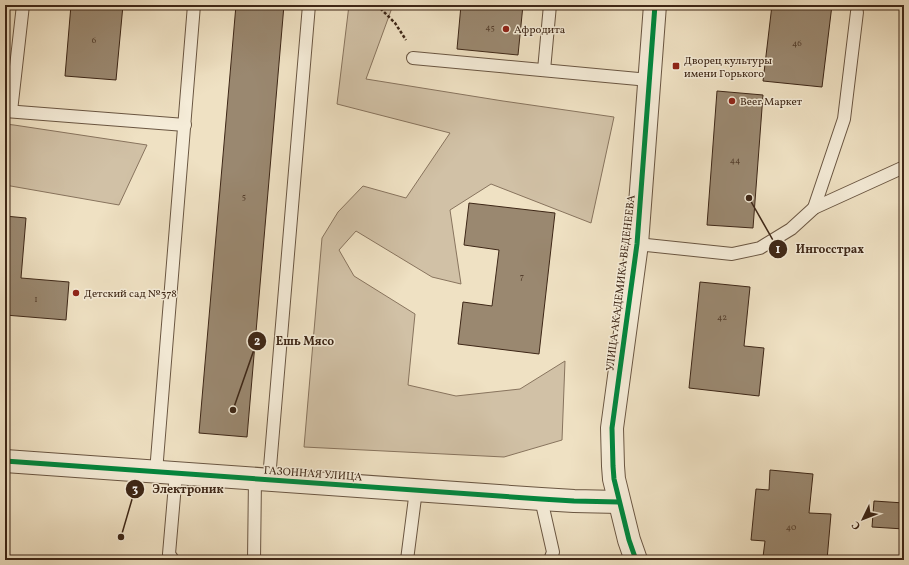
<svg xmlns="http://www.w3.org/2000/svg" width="909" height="565" viewBox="0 0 909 565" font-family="Vollkorn,serif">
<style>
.green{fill:#d1c1a6;stroke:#88745e}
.building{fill:#9a8870;stroke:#3e2717}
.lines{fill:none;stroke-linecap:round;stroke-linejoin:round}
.service-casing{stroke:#6a5642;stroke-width:14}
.minor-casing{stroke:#6a5642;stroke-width:24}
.tertiary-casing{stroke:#6a5642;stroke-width:24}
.path{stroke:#3e2717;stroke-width:2.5;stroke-dasharray:3 2;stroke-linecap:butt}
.service{stroke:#f5ecd8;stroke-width:12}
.minor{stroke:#f5ecd8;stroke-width:22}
.tertiary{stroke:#f5ecd8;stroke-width:22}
.cycleway-casing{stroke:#f5ecd8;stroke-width:8}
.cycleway{stroke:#00873e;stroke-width:5}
.poi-dot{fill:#8f2418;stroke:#f5ecd8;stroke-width:1.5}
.labels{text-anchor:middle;stroke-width:3;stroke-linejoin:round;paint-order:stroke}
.number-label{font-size:9px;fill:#553f2d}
.poi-label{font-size:11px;fill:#3e2717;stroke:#f5ecd8;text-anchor:start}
.street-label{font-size:11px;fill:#3e2717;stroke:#f5ecd8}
.leader{fill:none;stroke:#3e2717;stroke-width:1.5}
.callout-dot{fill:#3e2717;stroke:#f5ecd8;stroke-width:1.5}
.mark-label{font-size:12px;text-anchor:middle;font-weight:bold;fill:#fff}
.callout-label{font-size:12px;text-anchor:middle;font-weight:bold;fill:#3e2717;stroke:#f5ecd8;stroke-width:3;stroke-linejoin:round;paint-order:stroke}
</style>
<rect width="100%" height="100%" fill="#efe1c3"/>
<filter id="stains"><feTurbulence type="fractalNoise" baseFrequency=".005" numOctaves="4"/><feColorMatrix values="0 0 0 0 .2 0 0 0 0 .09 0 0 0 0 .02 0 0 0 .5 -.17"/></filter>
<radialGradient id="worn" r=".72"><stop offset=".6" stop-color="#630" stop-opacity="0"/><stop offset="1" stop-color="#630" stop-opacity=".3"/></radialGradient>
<g class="green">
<path d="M349 5H393L366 79 503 101 614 117 591 223 491 184 450 210 461 284 432 277 356 231 339 250 354 276 415 314 408 385 456 396 520 389 565 361 562 440 504 457 304 447 322 238 338 212 363 186 406 198 450 133 337 104Z"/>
<path d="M5 124 14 125 147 145 119 205 5 185Z"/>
</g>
<g class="building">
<path d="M71 5H123L116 80 65 76Z"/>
<path d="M236 5H284L247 437 199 433Z"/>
<path d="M461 5H523L518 55 457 49Z"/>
<path d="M772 5H832L822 87 763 81Z"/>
<path d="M717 91 763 95 753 228 707 225Z"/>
<path d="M469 203 555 213 539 354 458 344 463 302 492 306 499 250 464 245Z"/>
<path d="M5 216 26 218 21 278 69 282 66 320 5 315Z"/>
<path d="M700 282 750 287 744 346 764 348 759 396 689 388Z"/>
<path d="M770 470 813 474 809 513 831 514 827 560H778V558L763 557 765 541 751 540 756 489 769 490Z"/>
<path d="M874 501 904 503V529L872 527Z"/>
</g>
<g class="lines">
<defs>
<g id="service">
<path d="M413 58 649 80"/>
<path d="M544 70 550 5"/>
<path d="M5 111 185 125"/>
<path d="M11 111 23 5"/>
<path d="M814 208 844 119 857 12"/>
<path d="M637 244 732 254 760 248 791 229 814 208 904 167"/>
<path d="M156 472 194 5"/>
<path d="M269 479 309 5"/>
<path d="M541 499 553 552 550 560"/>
<path d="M173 560 169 554 176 473"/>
<path d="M254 560 255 478"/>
<path d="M407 560 416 490"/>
</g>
<path id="minor" d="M5 461 541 499 574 501 619 502"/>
<path id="tertiary" d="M636 560 629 540 614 479 613 466 612 428 637 244 655 5"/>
</defs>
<use href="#service" class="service-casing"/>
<use href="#minor" class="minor-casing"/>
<use href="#tertiary" class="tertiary-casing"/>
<path class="path" d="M377 5 395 23 406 40"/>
<use href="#service" class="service"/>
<use href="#minor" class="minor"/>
<use href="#tertiary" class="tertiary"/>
<defs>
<g id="cycleway">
<path d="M5 461 541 499 574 501 619 502"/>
<path d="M636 560 629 540 614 479 613 466 612 428 637 244 655 5"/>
</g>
</defs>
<use href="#cycleway" class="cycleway-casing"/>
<use href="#cycleway" class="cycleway"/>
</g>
<g class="poi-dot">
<circle cx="506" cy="29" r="4"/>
<rect x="672" y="62" width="8" height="8" rx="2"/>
<circle cx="732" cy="101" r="4"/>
<circle cx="76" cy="293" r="4"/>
</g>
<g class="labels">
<g class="number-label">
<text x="490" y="30">45</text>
<text x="94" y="43">6</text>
<text x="797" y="46">46</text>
<text x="735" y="163">44</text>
<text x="244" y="199">5</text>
<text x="522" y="279">7</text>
<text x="36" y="302">1</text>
<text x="722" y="320">42</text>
<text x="791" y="530">40</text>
</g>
<g class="poi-label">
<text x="514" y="33">Афродита</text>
<text x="684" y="64">Дворец культуры<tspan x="684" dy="13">имени Горького</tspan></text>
<text x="740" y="105">Beer Маркет</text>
<text x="84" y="297">Детский сад №378</text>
</g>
<g class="street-label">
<text transform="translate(620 283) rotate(-83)" y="4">УЛИЦА АКАДЕМИКА ВЕДЕНЕЕВА</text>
<text transform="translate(313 473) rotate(4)" y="4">ГАЗОННАЯ УЛИЦА</text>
</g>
</g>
<path class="leader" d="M749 198L778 249M233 410L257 341M121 537L135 489"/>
<g class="callout-dot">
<circle cx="749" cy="198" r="4"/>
<circle cx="233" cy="410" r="4"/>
<circle cx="121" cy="537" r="4"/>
<circle cx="778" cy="249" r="10"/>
<circle cx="257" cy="341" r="10"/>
<circle cx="135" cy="489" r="10"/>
</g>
<g class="mark-label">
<text x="778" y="253">1</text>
<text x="257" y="345">2</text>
<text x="135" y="493">3</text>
</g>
<g class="callout-label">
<text x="830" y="253">Ингосстрах</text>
<text x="305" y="345">Ешь Мясо</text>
<text x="188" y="493">Электроник</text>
</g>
<rect width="909" height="565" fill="none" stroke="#efe1c3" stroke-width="20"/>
<rect x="6" y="6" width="897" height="553" fill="none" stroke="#3e2717" stroke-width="2"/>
<rect x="10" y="10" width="889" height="545" fill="none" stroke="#3e2717"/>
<g transform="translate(863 519) rotate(227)" stroke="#f5ecd8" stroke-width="3" paint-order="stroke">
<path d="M0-3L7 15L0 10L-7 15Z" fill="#3e2717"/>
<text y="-6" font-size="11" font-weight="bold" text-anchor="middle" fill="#3e2717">С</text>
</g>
<rect width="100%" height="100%" filter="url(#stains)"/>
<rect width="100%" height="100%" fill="url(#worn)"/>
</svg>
